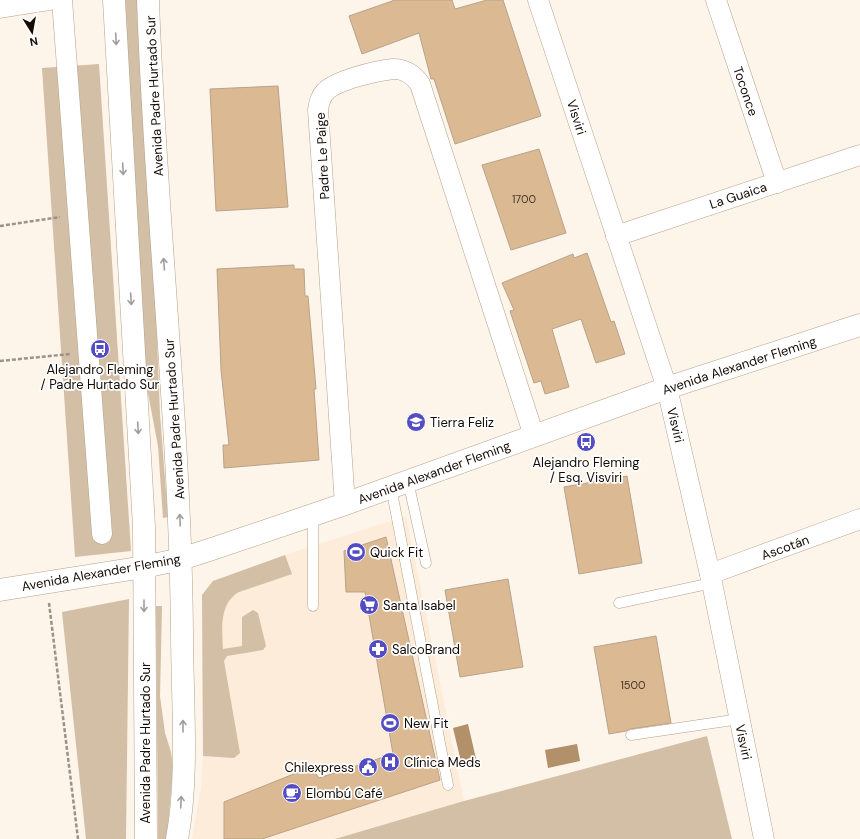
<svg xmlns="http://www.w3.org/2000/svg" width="860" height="839" viewBox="0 0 860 839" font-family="'DM Sans',sans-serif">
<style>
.built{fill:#fcecd9}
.green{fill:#d3bea6}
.water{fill:#b1906a}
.building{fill:#dbb992;stroke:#b7a38b}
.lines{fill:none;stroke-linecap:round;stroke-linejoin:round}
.service-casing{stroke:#b5a189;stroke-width:11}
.minor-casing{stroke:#b5a189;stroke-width:21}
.tertiary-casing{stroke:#b5a189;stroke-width:23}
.secondary-casing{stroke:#b5a189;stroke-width:23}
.primary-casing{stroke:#b5a189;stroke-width:23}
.path{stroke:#9b938a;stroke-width:2.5;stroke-dasharray:4 2;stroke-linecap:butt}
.service{stroke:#fff;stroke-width:10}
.minor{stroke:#fff;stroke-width:20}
.tertiary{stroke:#fff;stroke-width:22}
.secondary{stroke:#fff;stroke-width:22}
.primary{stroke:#fff;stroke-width:22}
.oneway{stroke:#a19d9b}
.labels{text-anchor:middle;stroke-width:3.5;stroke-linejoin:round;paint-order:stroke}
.number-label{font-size:11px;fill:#453628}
.street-label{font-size:13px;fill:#130b04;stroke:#fff}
.poi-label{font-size:13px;fill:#130b04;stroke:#fff;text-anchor:start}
</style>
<rect width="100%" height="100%" fill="#fdf4ea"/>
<path class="built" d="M406 516 464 801 335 839H192L201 788 203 756 202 595 213 581 285 555Z"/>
<g class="green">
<path d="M123 0H139L155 287 160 414 168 517 163 518 158 446 147 388Z"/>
<path d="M99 64 131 551 75 557 42 68Z"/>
<path d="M285 555 292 574 239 592C219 603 222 630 223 649L242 646V617L253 610 258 613 266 646 263 650 227 656 224 661 240 753 234 758 203 756 202 595 213 581Z"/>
<path d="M129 599 126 839H86L62 612Z"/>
<path d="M156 606H162L160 696 165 733 171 752 173 768 167 839H158Z"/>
<path d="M707 736 732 839H335L464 801Z"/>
</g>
<g class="water">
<path d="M468 724 477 763 462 766 453 728Z"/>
<path d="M577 744 580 761 548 768 545 750Z"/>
</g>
<g class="building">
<path d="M395 0H452L455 9 487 0H503L541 116 455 144 434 79H431L419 33 362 54 349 16Z"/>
<path d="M278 86 288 207 216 211 210 89Z"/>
<path d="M539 149 566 233 511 250 482 165Z"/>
<path d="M587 253 611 322 614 321 625 354 596 363 581 319 552 329 569 387 545 394 541 381 534 383 510 311 514 310 502 283 573 254 574 258Z"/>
<path d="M294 265V269H304L305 296H308L316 389H314L319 460 224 468 223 445H229L221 370 217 269Z"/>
<path d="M627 476 642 563 579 574 564 487Z"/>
<path d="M386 537 440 780 262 839H224V802L311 767 319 778 393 754 365 592H346L344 551Z"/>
<path d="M508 579 523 667 460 677 445 590Z"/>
<path d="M656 636 671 723 630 729 626 731 609 734 594 647Z"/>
</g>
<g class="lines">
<defs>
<g id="service">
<path d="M408 481 426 563"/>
<path d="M391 487 448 785"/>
<path d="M313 514V606"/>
<path d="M619 603 712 583"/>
<path d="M631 735 740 719"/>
</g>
<g id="minor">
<path d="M62 0 102 534"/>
<path d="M538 0 667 388 712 583 764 839"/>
<path d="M716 0 777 183"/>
<path d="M0 8 50 0"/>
<path d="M616 236 860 155"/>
<path d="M345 504 318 110C319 104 320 97 325 92 336 80 376 71 393 69 405 69 413 74 420 84L534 436"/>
<path d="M710 574 860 519"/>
</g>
<path id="tertiary" d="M0 590 144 567"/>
<path id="secondary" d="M144 567 181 559 212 549 345 504 667 388 860 325"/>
<g id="primary">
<path d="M114 0 144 527 146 839"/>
<path d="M148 0C155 211 180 421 182 632 182 698 189 776 177 839"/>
</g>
</defs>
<use href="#service" class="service-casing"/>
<use href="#minor" class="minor-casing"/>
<use href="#tertiary" class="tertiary-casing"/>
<use href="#secondary" class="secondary-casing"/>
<use href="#primary" class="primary-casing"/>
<g class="path">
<path d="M0 226 60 217"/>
<path d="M0 361 70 354"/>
<path d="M49 603 78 839"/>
</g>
<use href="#service" class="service"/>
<use href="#minor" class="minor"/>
<use href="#tertiary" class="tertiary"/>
<use href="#secondary" class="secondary"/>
<use href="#primary" class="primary"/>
</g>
<defs><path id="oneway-shaft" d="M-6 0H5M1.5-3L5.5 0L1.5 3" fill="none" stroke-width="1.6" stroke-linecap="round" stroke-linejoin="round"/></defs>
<g class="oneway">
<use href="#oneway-shaft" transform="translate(116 39) rotate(87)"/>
<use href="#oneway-shaft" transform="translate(123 169) rotate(87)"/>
<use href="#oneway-shaft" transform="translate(164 264) rotate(-94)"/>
<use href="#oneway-shaft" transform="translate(131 299) rotate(87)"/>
<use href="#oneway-shaft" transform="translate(138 428) rotate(87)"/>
<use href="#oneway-shaft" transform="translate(180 520) rotate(-92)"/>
<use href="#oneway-shaft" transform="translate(144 606) rotate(90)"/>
<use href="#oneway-shaft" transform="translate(183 726) rotate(-90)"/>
<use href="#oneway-shaft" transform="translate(181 802) rotate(-87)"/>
</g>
<defs>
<symbol id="bus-disc" viewBox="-11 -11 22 22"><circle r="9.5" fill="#544cc3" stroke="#fff"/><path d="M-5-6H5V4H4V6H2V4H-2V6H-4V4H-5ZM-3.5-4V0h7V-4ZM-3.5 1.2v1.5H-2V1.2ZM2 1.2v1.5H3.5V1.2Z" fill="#fff"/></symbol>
<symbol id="school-disc" viewBox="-11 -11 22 22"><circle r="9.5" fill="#544cc3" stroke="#fff"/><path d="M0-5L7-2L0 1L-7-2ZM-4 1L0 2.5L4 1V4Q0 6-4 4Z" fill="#fff"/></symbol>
<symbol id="stadium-disc" viewBox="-11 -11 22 22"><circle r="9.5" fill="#544cc3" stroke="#fff"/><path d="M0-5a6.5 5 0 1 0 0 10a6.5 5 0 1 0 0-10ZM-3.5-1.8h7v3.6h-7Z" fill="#fff"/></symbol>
<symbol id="supermarket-disc" viewBox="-11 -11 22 22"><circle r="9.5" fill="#544cc3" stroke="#fff"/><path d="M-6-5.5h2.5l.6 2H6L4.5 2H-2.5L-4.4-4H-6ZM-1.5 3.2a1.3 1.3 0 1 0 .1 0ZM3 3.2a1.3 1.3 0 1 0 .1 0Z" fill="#fff"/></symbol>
<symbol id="pharmacy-disc" viewBox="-11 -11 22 22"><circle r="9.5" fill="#544cc3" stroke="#fff"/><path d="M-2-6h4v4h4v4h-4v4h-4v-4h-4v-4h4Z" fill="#fff"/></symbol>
<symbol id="hospital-disc" viewBox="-11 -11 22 22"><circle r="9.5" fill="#544cc3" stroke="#fff"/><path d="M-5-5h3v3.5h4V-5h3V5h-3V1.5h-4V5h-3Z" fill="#fff"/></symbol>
<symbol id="civic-disc" viewBox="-11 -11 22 22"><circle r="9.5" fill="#544cc3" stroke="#fff"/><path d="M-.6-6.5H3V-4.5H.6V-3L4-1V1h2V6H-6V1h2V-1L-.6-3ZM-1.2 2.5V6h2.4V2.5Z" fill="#fff"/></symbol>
<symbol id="cafe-disc" viewBox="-11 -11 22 22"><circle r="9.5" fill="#544cc3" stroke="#fff"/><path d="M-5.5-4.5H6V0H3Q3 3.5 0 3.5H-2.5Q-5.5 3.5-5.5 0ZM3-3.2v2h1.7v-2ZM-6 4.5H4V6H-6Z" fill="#fff"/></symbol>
</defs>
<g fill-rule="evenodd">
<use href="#bus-disc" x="89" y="338" width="22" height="22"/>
<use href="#school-disc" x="405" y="411" width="22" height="22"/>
<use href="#bus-disc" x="575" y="431" width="22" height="22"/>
<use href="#stadium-disc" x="345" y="541" width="22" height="22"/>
<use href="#supermarket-disc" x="358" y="594" width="22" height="22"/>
<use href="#pharmacy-disc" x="367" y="638" width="22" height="22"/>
<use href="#stadium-disc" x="379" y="712" width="22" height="22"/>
<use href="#hospital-disc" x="379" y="751" width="22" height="22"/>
<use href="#civic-disc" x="357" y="756" width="22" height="22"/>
<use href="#cafe-disc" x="281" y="782" width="22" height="22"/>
</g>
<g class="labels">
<g class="number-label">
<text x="524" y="203">1700</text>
<text x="633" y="689">1500</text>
</g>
<g class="street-label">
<text transform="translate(746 91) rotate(71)" y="5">Toconce</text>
<text transform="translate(154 96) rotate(-93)" y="5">Avenida Padre Hurtado Sur</text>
<text transform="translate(577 117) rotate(72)" y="5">Visviri</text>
<text transform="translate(322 156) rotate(-93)" y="5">Padre Le Paige</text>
<text transform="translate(738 195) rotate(-18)" y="5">La Guaica</text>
<text transform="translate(739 365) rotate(-18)" y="5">Avenida Alexander Fleming</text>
<text transform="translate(174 419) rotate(-94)" y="5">Avenida Padre Hurtado Sur</text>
<text transform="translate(676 425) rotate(77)" y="5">Visviri</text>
<text transform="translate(434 472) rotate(-20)" y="5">Avenida Alexander Fleming</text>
<text transform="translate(785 547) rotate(-20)" y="5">Ascotán</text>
<text transform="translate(101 572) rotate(-10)" y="5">Avenida Alexander Fleming</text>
<text transform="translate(744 742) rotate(78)" y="5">Visviri</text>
<text transform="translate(145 743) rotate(-90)" y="5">Avenida Padre Hurtado Sur</text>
</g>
<g class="poi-label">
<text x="100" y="374" text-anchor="middle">Alejandro Fleming<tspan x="100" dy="15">/ Padre Hurtado Sur</tspan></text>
<text x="430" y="427">Tierra Feliz</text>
<text x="586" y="467" text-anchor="middle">Alejandro Fleming<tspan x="586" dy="15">/ Esq. Visviri</tspan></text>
<text x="370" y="557">Quick Fit</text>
<text x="383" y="610">Santa Isabel</text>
<text x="392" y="654">SalcoBrand</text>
<text x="404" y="728">New Fit</text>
<text x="404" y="767">Clínica Meds</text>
<text x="354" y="772" text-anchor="end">Chilexpress</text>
<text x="306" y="798">Elombú Café</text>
</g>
</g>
<g transform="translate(32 32) rotate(169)" stroke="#ffffff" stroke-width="3" paint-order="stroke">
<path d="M0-3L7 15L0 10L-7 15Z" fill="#130b04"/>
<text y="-6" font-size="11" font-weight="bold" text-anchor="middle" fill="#130b04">N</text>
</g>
</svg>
